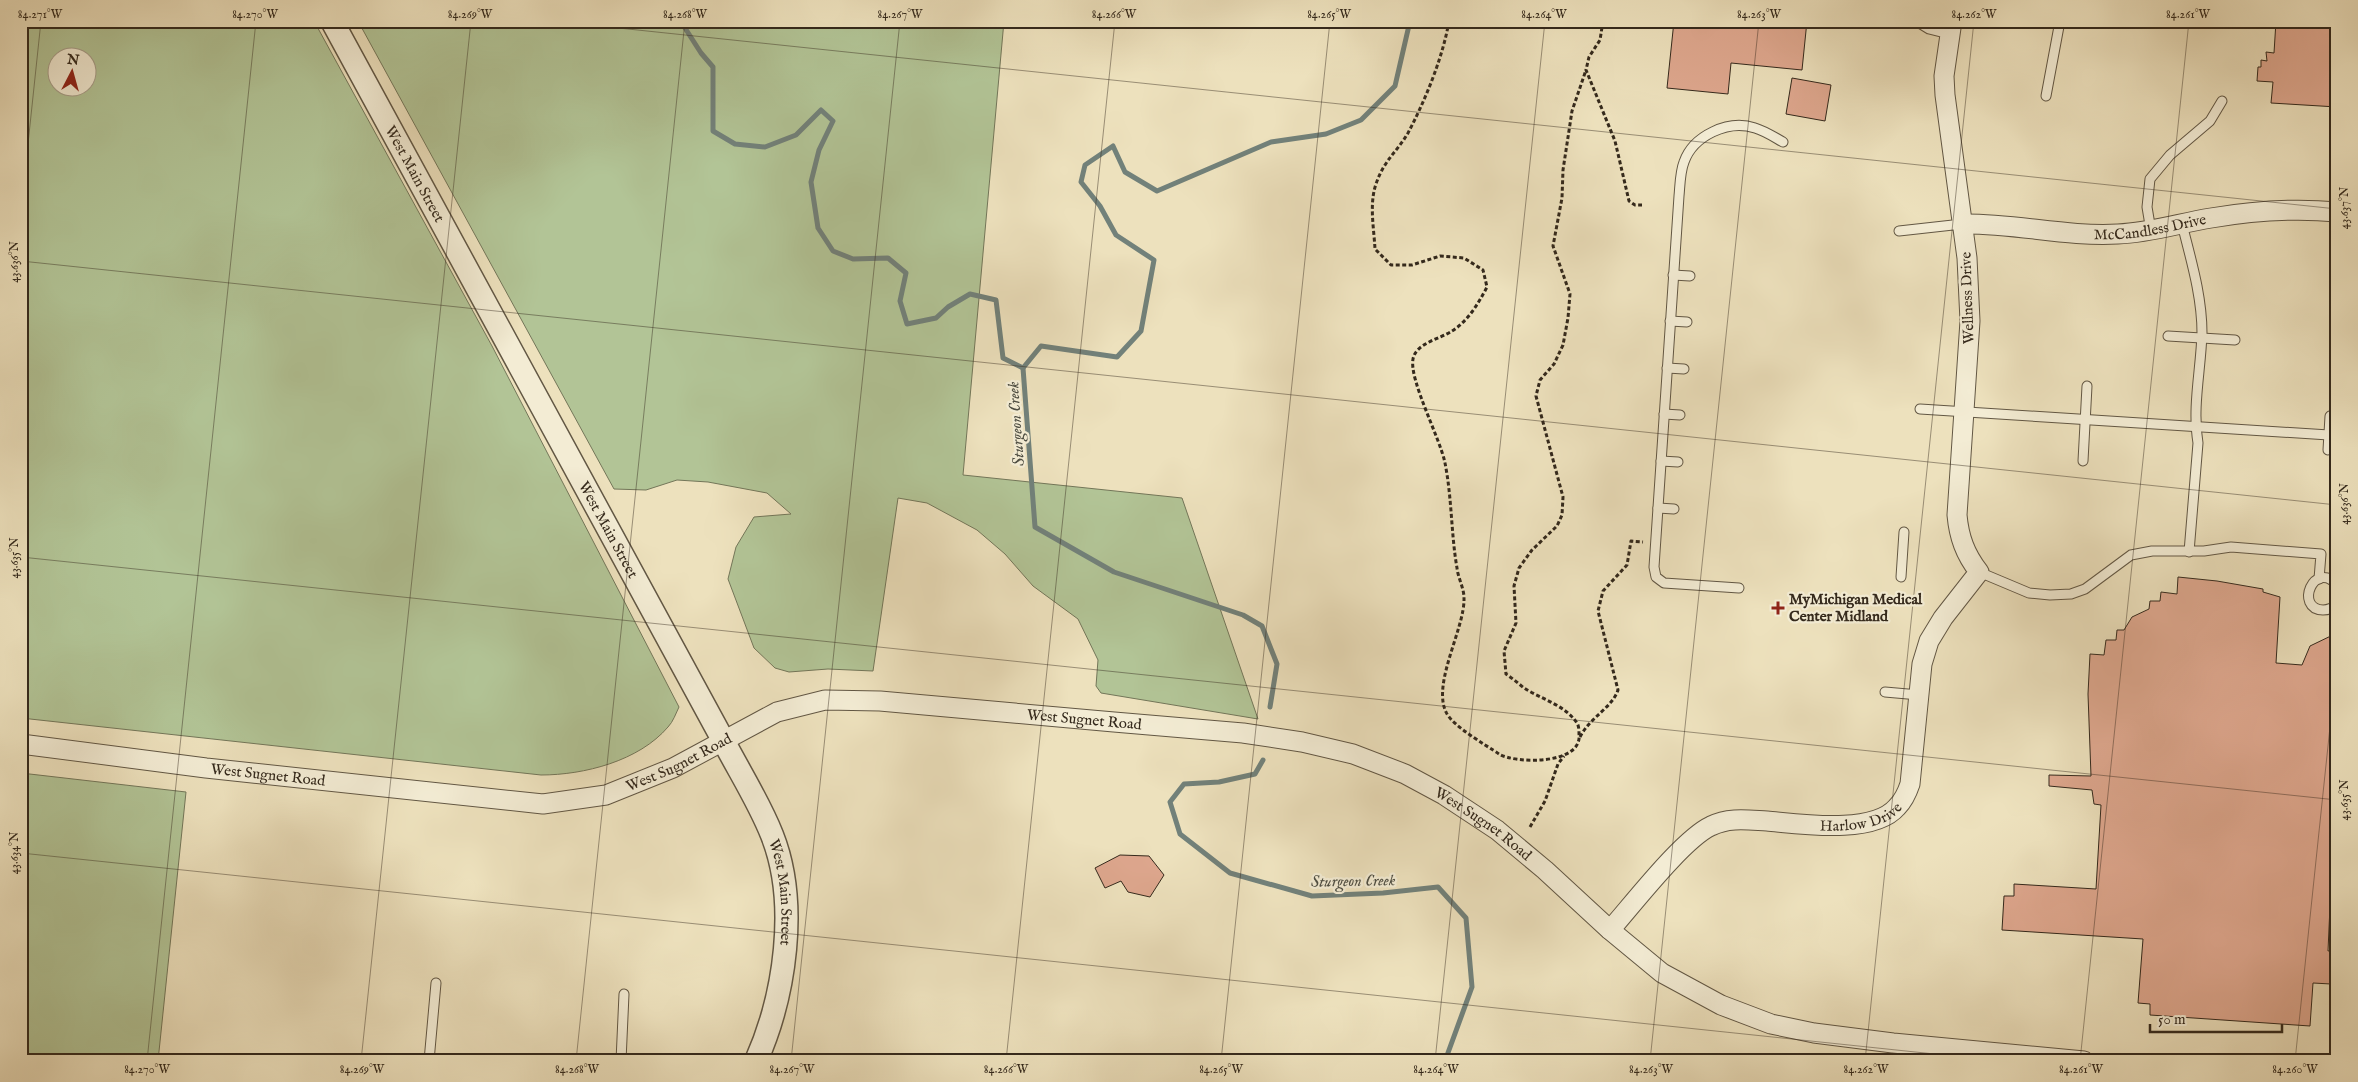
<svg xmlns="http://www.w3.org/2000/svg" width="2358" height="1082" viewBox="0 0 2358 1082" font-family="'IM FELL English',serif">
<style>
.green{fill:#b2c496;stroke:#737659;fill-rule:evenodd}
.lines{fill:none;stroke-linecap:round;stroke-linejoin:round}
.stream{stroke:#72817a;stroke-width:5}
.building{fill:#dea78e;stroke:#34291c}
.service-casing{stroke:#625744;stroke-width:11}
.minor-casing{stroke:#625744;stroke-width:21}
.tertiary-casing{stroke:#625744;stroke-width:25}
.path{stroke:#34291c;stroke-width:3;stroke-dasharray:4 2.5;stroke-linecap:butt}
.service{stroke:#f3ecd4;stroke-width:9}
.minor{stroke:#f3ecd4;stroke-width:19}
.tertiary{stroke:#f3ecd4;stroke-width:22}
.ticks{fill:none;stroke:#34291c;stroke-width:1;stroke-opacity:0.45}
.poi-dot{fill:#8f2418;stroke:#f3ecd4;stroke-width:2}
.labels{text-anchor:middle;stroke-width:4.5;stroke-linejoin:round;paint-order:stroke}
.street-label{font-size:15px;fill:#34291c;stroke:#f3ecd4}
.poi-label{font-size:15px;font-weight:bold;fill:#34291c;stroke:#f3ecd4;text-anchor:start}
.water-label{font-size:16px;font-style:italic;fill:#4e4e43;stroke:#f3ecd4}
.neatline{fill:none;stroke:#34291c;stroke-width:2}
.ticks-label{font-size:12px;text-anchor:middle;fill:#34291c}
</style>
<rect width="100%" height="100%" fill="#ede1bd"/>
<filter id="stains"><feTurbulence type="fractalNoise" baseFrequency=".004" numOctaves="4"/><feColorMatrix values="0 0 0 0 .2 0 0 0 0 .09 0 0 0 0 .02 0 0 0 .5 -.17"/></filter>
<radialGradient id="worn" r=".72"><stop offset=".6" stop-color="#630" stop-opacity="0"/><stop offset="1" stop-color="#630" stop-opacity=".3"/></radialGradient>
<g class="green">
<path d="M21 21H314L492 346 679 707C676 713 673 722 668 727 639 761 584 775 541 775L21 718ZM58 58H88V88H58Z"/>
<path d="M358 21H1004L963 475 1182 498 1258 719 1101 693 1096 686 1098 660 1078 619 1033 586 1005 554 977 530 927 503 898 498 873 671 828 669 789 672 775 668 754 648 728 579 736 547 754 517 791 514 767 493 708 482 677 480 646 490 614 489Z"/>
<path d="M21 773 186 792 158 1061H21Z"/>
</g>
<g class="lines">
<g class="stream">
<path d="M687 21 685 28 701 53 713 67V131L735 144 765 147 796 135 821 110 833 121 819 150 811 182 818 228 833 251 853 259 888 258 906 273 900 301 907 324 936 318 948 307 970 294 996 300 1003 358 1023 368"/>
<path d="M1270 707 1277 664 1262 626 1243 615 1114 572 1035 527 1023 368 1041 346 1117 357 1141 331 1154 260 1116 235 1100 206 1081 182 1085 165 1113 146 1125 172 1157 191 1271 142 1326 134 1361 120 1395 86 1410 21"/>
<path d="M1263 760 1255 774 1219 782 1184 784 1170 802 1180 834 1230 873 1312 896 1383 893 1438 887 1466 918 1472 987 1445 1061"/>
</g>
</g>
<g class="building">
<path d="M1674 21 1734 26V21H1807L1802 70 1731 63 1728 94 1667 88Z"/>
<path d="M2276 21H2337V107L2271 103 2273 82 2257 81 2258 67H2261V60L2267 61 2266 52 2274 53Z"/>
<path d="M1792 78 1831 85 1825 121 1786 114Z"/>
<path d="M2178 577 2217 581 2263 589V592L2280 597 2276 663 2302 665 2310 646 2337 633V906H2330L2328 951 2334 950 2331 984 2313 983 2310 1026 2150 1015V1004L2138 1003 2143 939 2002 930 2004 896H2014V884L2096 889 2101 805 2094 804 2092 790 2049 786V775L2091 776 2088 694 2090 654 2104 655 2106 640H2116L2117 630H2124L2132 617 2149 609 2150 601H2160L2161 592 2177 594Z"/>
<path d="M1120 855 1149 856 1164 875 1150 897 1128 892 1121 881 1105 888 1095 868Z"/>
</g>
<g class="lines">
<defs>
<g id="service">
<path d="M1916 21 1929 29 1949 34"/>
<path d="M2046 96 2060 21"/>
<path d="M2182 224C2191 260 2202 296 2202 333 2201 369 2192 407 2198 443L2189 552"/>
<path d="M1899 231 1962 224"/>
<path d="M2151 231 2147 207 2150 179 2170 155 2210 121 2222 101"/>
<path d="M1673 275 1690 276"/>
<path d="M1670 321 1687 322"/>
<path d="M2168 336 2235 340"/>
<path d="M1667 368 1684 369"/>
<path d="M1920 409 2329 435"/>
<path d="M1664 414 1680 415"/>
<path d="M2328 450 2330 416"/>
<path d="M1661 461 1678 462"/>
<path d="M2083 461 2087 386"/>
<path d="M1658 508 1674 509"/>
<path d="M1979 572 2029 593 2050 595 2071 594 2085 589 2131 555 2152 551H2204L2231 547 2321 554 2319 579"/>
<path d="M1901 577 1904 532"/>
<path d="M2337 585C2314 559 2294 609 2323 610 2329 610 2333 608 2337 604"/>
<path d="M1739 588 1664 583 1656 577 1654 567 1679 196C1680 186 1680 172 1684 162 1693 136 1728 119 1755 128 1765 131 1774 137 1783 142"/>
<path d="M1885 692 1919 695"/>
<path d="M429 1061 436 983"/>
<path d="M621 1061 624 994"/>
</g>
<g id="minor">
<path id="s1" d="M1962 224C2015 223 2066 237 2118 234 2150 233 2180 223 2211 218 2252 211 2296 208 2337 212"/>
<path id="s2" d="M21 744 206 768 543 804 606 795 673 768 777 712 825 700 880 701 1114 722 1243 733 1302 742 1353 754 1405 774 1444 795 1497 830 1545 870 1610 930 1662 973 1721 1005 1771 1024 1814 1033 1893 1043 2084 1061"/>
<path id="s3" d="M1610 930C1633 904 1683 839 1711 826 1729 817 1748 820 1767 821 1801 824 1873 835 1897 807 1903 801 1907 793 1910 784L1922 664 1929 641 1943 618 1979 572C1965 554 1959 537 1957 515L1970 321 1967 258 1945 95 1944 76 1952 21"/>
</g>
<g id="tertiary">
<path id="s4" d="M332 21 723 740C739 771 759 802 772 835 799 903 785 996 756 1061"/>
</g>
</defs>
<use href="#service" class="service-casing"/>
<use href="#minor" class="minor-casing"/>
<use href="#tertiary" class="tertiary-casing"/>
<g class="path">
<path d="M1449 21C1443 57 1425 101 1408 133 1397 152 1384 160 1376 184 1369 204 1374 229 1375 249L1391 265H1412L1440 256 1464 258 1483 270 1487 287C1478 304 1468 321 1452 331 1440 339 1416 343 1413 359 1409 380 1440 438 1445 463 1452 498 1451 534 1457 568 1458 578 1464 588 1464 598 1465 628 1432 683 1446 712 1452 726 1486 745 1499 754 1515 764 1583 765 1579 734 1579 731 1579 726 1577 723 1565 705 1541 699 1524 688 1518 683 1512 678 1506 674L1504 651 1516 623 1514 586 1519 568 1532 550 1557 526 1562 515 1563 497 1536 396 1540 380 1554 364 1563 345 1568 318 1570 294 1553 246 1562 198 1563 170 1572 111 1586 70"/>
<path d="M1603 21 1600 40 1589 57 1586 70 1615 141 1629 201 1635 205H1642"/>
<path d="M1580 737C1590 717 1612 708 1618 690L1598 611 1603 591 1627 565 1631 541 1643 542"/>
<path d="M1530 827 1545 801 1558 764 1564 756"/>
</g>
<use href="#service" class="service"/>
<use href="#minor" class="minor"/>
<use href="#tertiary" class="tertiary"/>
</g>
<path class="ticks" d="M552 21 2337 209M21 210 41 21M21 261 2337 505M21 557 2337 800M21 853 2001 1061M147 1061 256 21M361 1061 471 21M576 1061 685 21M791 1061 900 21M1006 1061 1115 21M1221 1061 1330 21M1435 1061 1545 21M1650 1061 1759 21M1865 1061 1974 21M2080 1061 2189 21M2295 1061 2337 660"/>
<path class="poi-dot" d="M1775.5 600.5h5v5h5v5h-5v5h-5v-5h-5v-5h5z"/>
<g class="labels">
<g class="street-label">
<text dy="5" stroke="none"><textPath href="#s4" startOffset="174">West Main Street</textPath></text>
<text dy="5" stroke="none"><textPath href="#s1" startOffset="189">McCandless Drive</textPath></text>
<text transform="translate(1967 298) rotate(-92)" y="5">Wellness Drive</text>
<text dy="5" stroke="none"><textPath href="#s4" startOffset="579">West Main Street</textPath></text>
<text dy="5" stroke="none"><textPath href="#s2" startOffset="1089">West Sugnet Road</textPath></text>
<text dy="5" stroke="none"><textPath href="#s2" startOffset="669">West Sugnet Road</textPath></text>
<text dy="5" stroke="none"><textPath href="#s2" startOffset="249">West Sugnet Road</textPath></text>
<text dy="5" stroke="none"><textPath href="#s3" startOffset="298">Harlow Drive</textPath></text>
<text dy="5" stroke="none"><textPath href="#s2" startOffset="1509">West Sugnet Road</textPath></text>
<text dy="5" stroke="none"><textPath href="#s4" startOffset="984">West Main Street</textPath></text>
</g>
<g class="poi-label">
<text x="1789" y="604">MyMichigan Medical<tspan x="1789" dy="17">Center Midland</tspan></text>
</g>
<g class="water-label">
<text transform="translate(1015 424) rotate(-94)" y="6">Sturgeon Creek</text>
<text transform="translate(1353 880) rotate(-1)" y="6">Sturgeon Creek</text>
</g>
</g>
<rect width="2358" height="1082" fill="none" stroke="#ede1bd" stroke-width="55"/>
<g transform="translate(72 72) rotate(6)"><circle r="24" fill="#f3ecd4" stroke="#a79e8a"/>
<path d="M0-4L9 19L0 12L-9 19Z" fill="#8f2418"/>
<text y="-8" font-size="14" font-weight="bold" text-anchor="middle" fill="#34291c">N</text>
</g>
<path d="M2150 1024v8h132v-8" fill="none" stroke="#34291c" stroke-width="2.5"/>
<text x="2158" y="1024" font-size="15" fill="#34291c" stroke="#f3ecd4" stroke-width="4" paint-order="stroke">50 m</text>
<rect x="28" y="28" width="2302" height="1026" class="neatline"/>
<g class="ticks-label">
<text x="40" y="18">84.271°W</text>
<text x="255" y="18">84.270°W</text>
<text x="470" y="18">84.269°W</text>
<text x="685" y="18">84.268°W</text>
<text x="900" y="18">84.267°W</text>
<text x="1114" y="18">84.266°W</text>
<text x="1329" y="18">84.265°W</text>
<text x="1544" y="18">84.264°W</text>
<text x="1759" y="18">84.263°W</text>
<text x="1974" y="18">84.262°W</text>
<text x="2188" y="18">84.261°W</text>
<text transform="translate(2344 208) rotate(-90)" y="4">43.637°N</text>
<text transform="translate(14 262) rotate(-90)" y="4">43.636°N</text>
<text transform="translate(2344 504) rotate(-90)" y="4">43.636°N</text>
<text transform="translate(14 558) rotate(-90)" y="4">43.635°N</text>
<text transform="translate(2344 800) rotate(-90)" y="4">43.635°N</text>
<text transform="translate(14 853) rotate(-90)" y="4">43.634°N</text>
<text x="147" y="1073">84.270°W</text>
<text x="362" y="1073">84.269°W</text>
<text x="577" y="1073">84.268°W</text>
<text x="792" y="1073">84.267°W</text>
<text x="1006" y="1073">84.266°W</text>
<text x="1221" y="1073">84.265°W</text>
<text x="1436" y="1073">84.264°W</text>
<text x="1651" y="1073">84.263°W</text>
<text x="1866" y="1073">84.262°W</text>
<text x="2081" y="1073">84.261°W</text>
<text x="2295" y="1073">84.260°W</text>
</g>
<rect width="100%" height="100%" filter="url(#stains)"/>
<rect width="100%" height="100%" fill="url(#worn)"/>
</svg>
